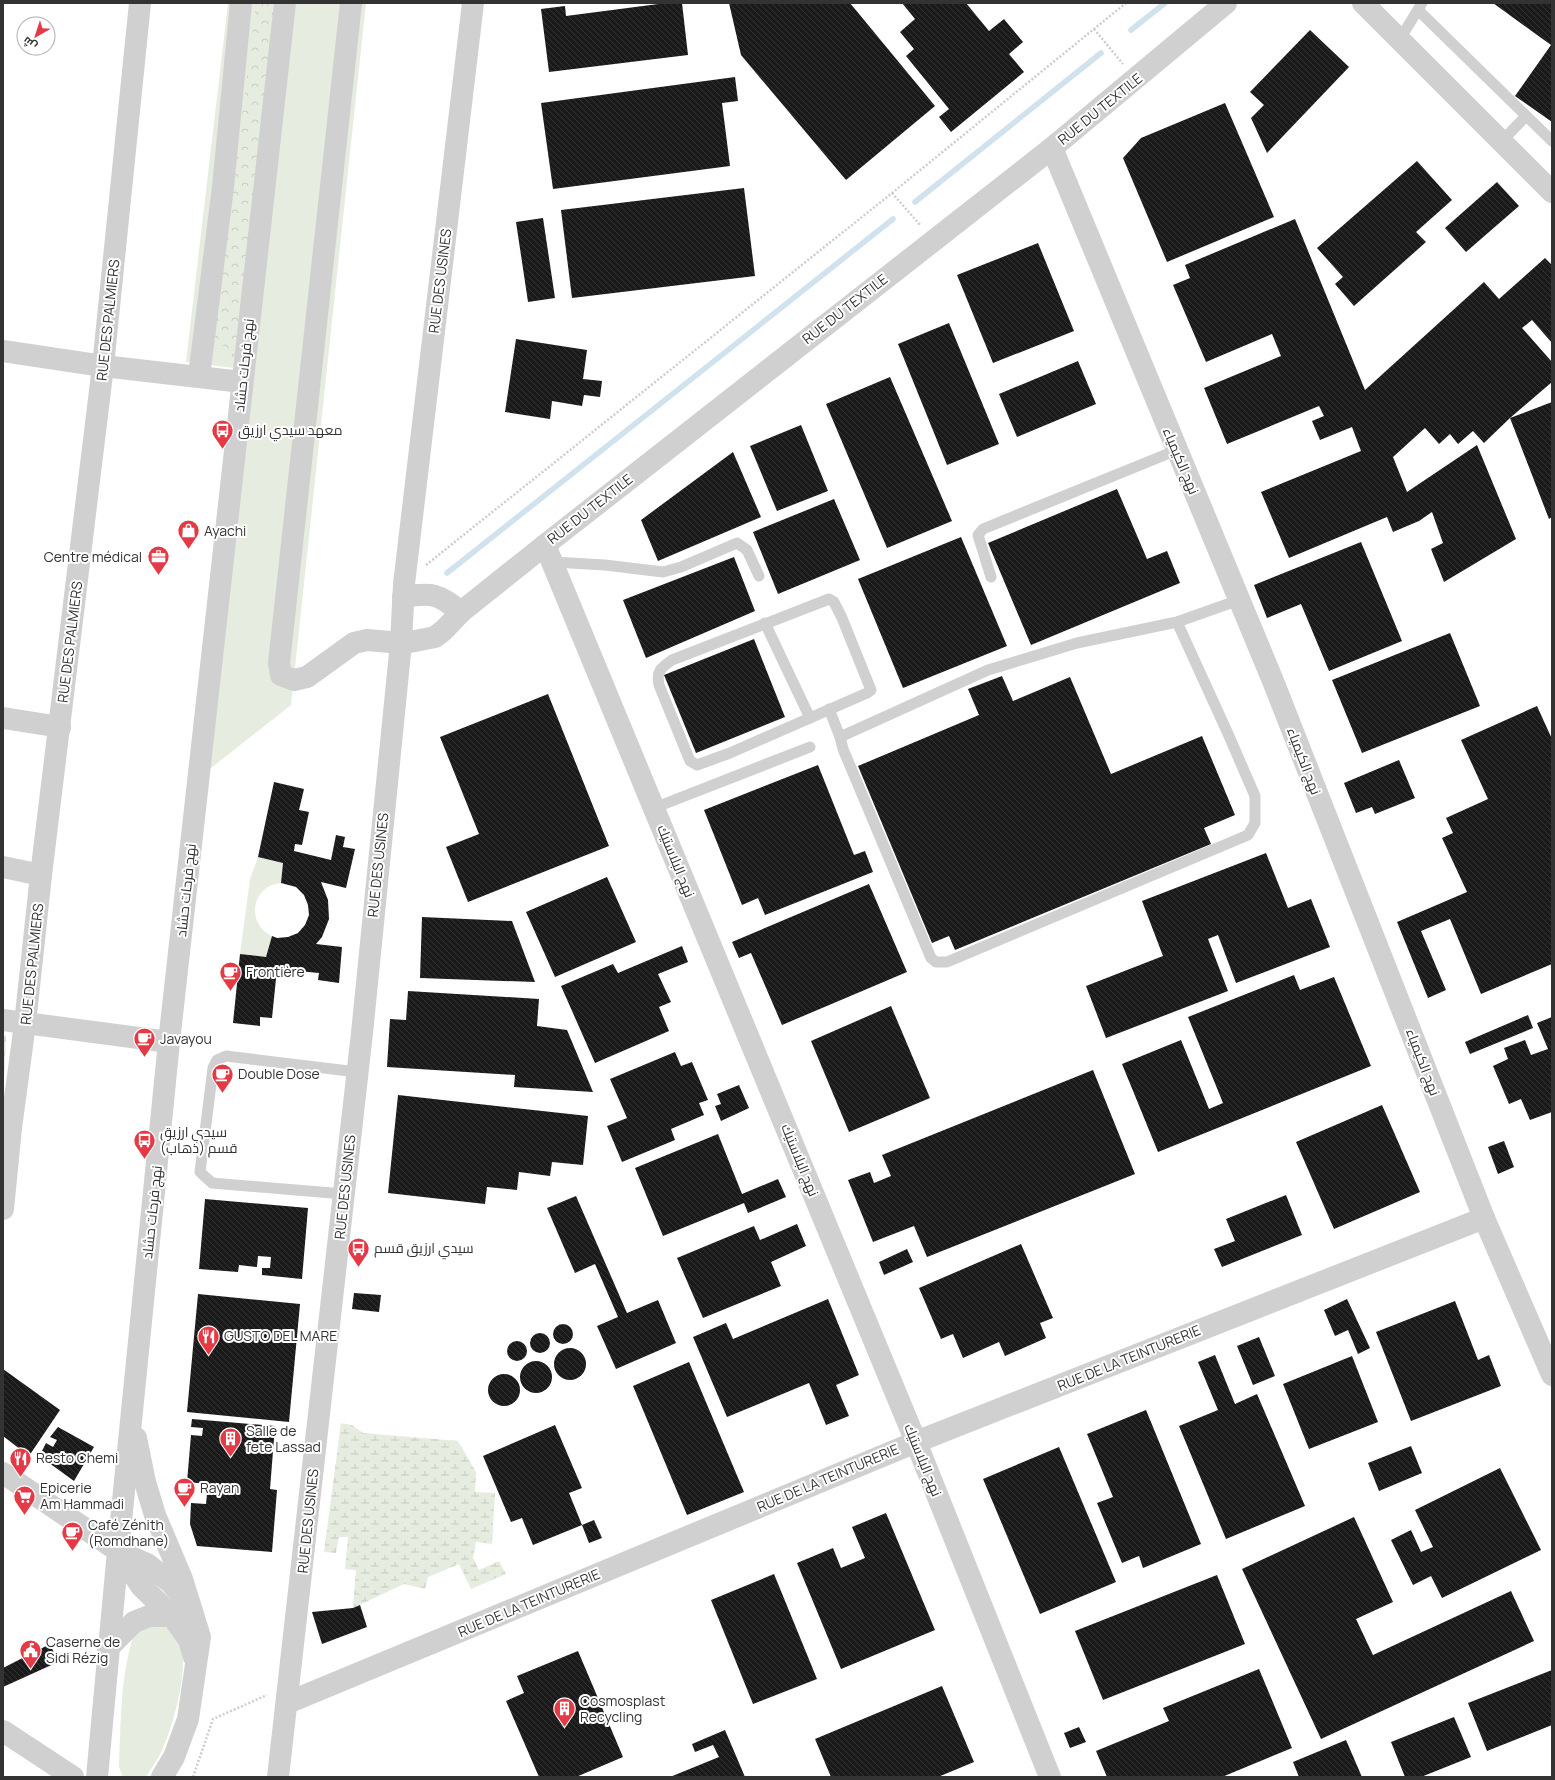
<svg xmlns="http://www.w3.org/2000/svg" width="1555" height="1780" viewBox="0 0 1555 1780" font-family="Manrope,Cairo,sans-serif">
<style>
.green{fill:#e6ecdf}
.wetland{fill:url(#wetland-marsh)}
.park{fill:url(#park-crowns)}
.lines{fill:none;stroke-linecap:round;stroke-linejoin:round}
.stream{stroke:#cfe2ee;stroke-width:5.5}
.building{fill:url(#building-back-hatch)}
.path{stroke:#cdcdcd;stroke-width:2.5;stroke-dasharray:2 2;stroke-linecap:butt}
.service{stroke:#d0d0d0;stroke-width:11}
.minor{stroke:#d0d0d0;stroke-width:22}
.labels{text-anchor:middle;stroke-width:4;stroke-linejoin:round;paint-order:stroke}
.street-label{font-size:14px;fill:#333;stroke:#fff}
.poi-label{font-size:14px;fill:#333;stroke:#fff;text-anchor:start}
</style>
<defs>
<pattern id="wetland-marsh" width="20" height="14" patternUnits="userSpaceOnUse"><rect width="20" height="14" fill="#e6ecdf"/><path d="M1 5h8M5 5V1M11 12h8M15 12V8" fill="none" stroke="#c6cbc0"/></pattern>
<pattern id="park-crowns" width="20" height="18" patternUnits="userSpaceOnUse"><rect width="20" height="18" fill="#e6ecdf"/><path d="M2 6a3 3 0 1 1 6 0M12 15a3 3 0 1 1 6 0" fill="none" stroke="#c6cbc0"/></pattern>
<pattern id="building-back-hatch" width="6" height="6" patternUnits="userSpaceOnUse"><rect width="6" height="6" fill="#1a1a1a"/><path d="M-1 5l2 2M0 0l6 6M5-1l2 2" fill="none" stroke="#333"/></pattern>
</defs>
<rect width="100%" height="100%" fill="#fff"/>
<g class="green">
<path d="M228 3H366L291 705 192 783 234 368 186 362Z"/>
<path d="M258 857 283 863 281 883C252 885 245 924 272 936L266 957 240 954 250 879Z"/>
<path d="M148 1624C155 1625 163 1626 169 1628 199 1642 173 1726 163 1748 159 1758 152 1767 146 1777H123L119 1767C121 1722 120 1675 135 1631Z"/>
</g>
<g class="wetland">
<path d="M3 1035H6L3 1101Z"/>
<path d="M341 1423 352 1425 363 1433 458 1441 476 1472 475 1492 495 1493 492 1544 476 1542 473 1558 479 1570 499 1561 506 1574 471 1589 459 1564 428 1577 425 1589 404 1584 353 1608 356 1570 345 1569 348 1537H339L336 1553 324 1552Z"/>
</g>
<path class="park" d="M256 3H276L238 351 233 364 224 362 225 346 214 344Z"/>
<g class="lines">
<g class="stream">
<path d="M1131 30 1165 3"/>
<path d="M915 202 1101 53"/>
<path d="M447 573 893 219"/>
</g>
</g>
<g class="building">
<path d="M666 3H682L688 55 549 72 541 9 565 6 566 16Z"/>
<path d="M729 3H850L935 106 846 180 741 55Z"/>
<path d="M902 3H966L989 31 1004 19 1023 42 1009 54 1024 72 951 132 939 117 949 109 906 56 914 49 900 32 915 19Z"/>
<path d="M1493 3H1552V122L1515 96 1551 45Z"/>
<path d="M1310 30 1349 67 1267 153 1251 118 1264 105 1250 92Z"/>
<path d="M735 77 738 101 722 103 730 166 553 189 541 103Z"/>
<path d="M1225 103 1274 217 1167 262 1123 158 1141 138Z"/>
<path d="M1417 161 1452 200 1416 232 1426 242 1354 306 1335 284 1343 277 1317 248Z"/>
<path d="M1497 182 1519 206 1466 252 1445 228Z"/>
<path d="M744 188 755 276 572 298 561 210Z"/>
<path d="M543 218 555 298 528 302 516 222Z"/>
<path d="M1295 219 1365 390 1484 282 1499 299 1545 258 1552 265V343L1532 320 1522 328 1552 362V382L1510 418 1552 402V517L1549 519 1510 418 1484 443 1473 431 1458 444 1450 434 1439 444 1425 428 1393 457 1407 492 1477 445 1516 539 1444 582 1431 549 1443 543 1432 512 1419 521 1393 532 1387 517 1289 558 1261 492 1361 451 1352 427 1320 440 1312 421 1324 416 1319 406 1227 444 1204 388 1281 356 1272 334 1206 362 1173 285 1190 278 1185 265Z"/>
<path d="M1038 243 1074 331 993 363 957 275Z"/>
<path d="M949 323 999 444 947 465 898 344Z"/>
<path d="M516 339 587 350 583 379 602 381 600 397 584 395 582 406 552 401 550 419 505 412Z"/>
<path d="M1078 361 1096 404 1017 437 999 394Z"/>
<path d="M890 377 952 521 887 548 826 404Z"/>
<path d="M801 425 828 491 777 511 750 446Z"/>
<path d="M733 452 761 517 658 561 641 520Z"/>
<path d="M1117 489 1147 559 1167 551 1180 583 1031 645 988 543Z"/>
<path d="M834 499 860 560 778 594 753 532Z"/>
<path d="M961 537 1007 646 903 688 858 579Z"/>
<path d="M1361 542 1402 641 1329 671 1301 604 1267 618 1254 585Z"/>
<path d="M734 557 755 611 646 658 623 600Z"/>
<path d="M1450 633 1480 706 1362 753 1332 680Z"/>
<path d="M754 639 785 717 696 753 664 675Z"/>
<path d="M1002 676 1013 701 1070 677 1111 774 1202 736 1235 815 1204 828 1211 844 955 950 949 936 932 943 858 766 979 715 968 689Z"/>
<path d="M548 694 609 846 468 902 446 847 479 834 440 737Z"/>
<path d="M1537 706 1552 739V964L1481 994 1450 919 1421 931 1446 990 1428 998 1397 922 1467 892 1442 838 1453 833 1446 818 1488 799 1461 740Z"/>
<path d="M1399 760 1415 798 1375 814 1372 807 1356 813 1344 783Z"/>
<path d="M818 765 854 855 865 851 873 872 765 915 758 898 742 905 704 810Z"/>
<path d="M274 782 304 789 299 810 309 812 302 845 295 844 294 851 331 860 336 835 345 837 343 847 355 849 346 888 321 882 328 900 329 919 322 937 316 944 342 947 339 983 318 980 319 973 277 969 272 1018 260 1017V1026L233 1023 240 954 266 957 272 936 277 938 288 937 298 933 305 925 309 915 308 905 304 895 296 887 281 883 283 863 258 857Z"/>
<path d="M1266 853 1288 908 1311 899 1330 947 1236 983 1218 935 1208 939 1228 991 1106 1038 1086 986 1163 956 1142 901Z"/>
<path d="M607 877 636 942 555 977 526 912Z"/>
<path d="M869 884 907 972 782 1025 751 953 739 958 732 942Z"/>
<path d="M422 917 512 921 535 982 420 978Z"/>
<path d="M682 946 688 962 658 974 671 1002 659 1007 669 1031 595 1063 561 986 613 964 618 973Z"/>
<path d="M1294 975 1300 990 1334 977 1371 1066 1158 1152 1122 1064 1181 1040 1209 1109 1223 1103 1188 1017Z"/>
<path d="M408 991 539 999 537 1026 567 1030 593 1092 514 1087 515 1075 387 1067 390 1019 406 1020Z"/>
<path d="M891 1006 930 1098 849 1132 811 1041Z"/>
<path d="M1528 1015 1533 1028 1470 1054 1465 1042Z"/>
<path d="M1552 1017V1112L1530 1120 1521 1099 1509 1104 1493 1066 1508 1059 1504 1048 1525 1040 1531 1055 1548 1049 1537 1023Z"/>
<path d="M675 1052 681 1066 692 1062 708 1100 699 1103 704 1115 671 1129 675 1140 622 1162 607 1126 627 1118 610 1079Z"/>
<path d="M1093 1070 1135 1174 927 1257 914 1226 873 1242 848 1180 870 1172 874 1183 891 1176 882 1155Z"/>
<path d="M739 1085 749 1108 721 1121 715 1106 721 1104 717 1094Z"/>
<path d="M398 1095 588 1116 583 1165 552 1162 550 1176 519 1172 517 1190 487 1187 485 1204 388 1193Z"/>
<path d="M1382 1105 1420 1192 1334 1229 1296 1142Z"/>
<path d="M718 1134 742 1194 778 1179 786 1197 748 1213 744 1203 663 1236 635 1168Z"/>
<path d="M1504 1141 1514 1167 1498 1174 1488 1147Z"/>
<path d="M1286 1195 1302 1235 1222 1267 1214 1249 1235 1241 1226 1219Z"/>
<path d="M576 1196 627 1313 658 1300 676 1343 616 1369 597 1326 618 1317 595 1264 575 1273 547 1208Z"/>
<path d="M205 1199 308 1208 302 1279 262 1275V1268H270L271 1257 258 1256 257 1267 239 1265 238 1272 199 1269Z"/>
<path d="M797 1224 806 1246 771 1262 781 1286 703 1318 677 1258 754 1226 760 1240Z"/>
<path d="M1021 1244 1053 1318 1040 1323 1046 1338 1005 1356 999 1342 963 1358 953 1334 941 1339 919 1288Z"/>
<path d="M907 1249 913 1262 884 1275 879 1262Z"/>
<path d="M354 1293 381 1295 379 1312 352 1309Z"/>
<path d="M198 1294 300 1304 289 1422 187 1412Z"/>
<path d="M828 1299 859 1375 836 1385 849 1416 826 1425 809 1383 727 1417 693 1337 726 1323 733 1339Z"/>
<path d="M1347 1299 1370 1348 1358 1354 1348 1330 1335 1336 1324 1310Z"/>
<path d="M1455 1301 1478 1360 1489 1355 1501 1386 1411 1421 1376 1332Z"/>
<circle cx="563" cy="1334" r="10"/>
<circle cx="540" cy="1343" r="10"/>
<path d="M1259 1337 1275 1376 1253 1385 1237 1346Z"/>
<circle cx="517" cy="1351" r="10"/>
<circle cx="570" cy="1364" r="16"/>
<path d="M1215 1355 1235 1404 1257 1394 1305 1506 1226 1539 1179 1426 1218 1410 1198 1362Z"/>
<path d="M1352 1356 1378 1422 1309 1449 1283 1384Z"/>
<circle cx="536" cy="1377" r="16"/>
<path d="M689 1362 744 1492 687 1515 633 1386Z"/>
<path d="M3 1369 60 1410 29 1456 3 1436Z"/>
<circle cx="504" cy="1390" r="16"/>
<path d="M1146 1410 1201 1544 1143 1568 1139 1556 1122 1563 1097 1503 1113 1497 1087 1434Z"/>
<path d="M192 1419 275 1426 270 1489 277 1490 272 1552 197 1546 190 1524 191 1503 206 1504 208 1484 187 1482 191 1435 202 1436 203 1428 191 1427Z"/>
<path d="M555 1425 582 1488 569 1493 582 1525 533 1545 522 1518 511 1522 483 1456Z"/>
<path d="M58 1427 94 1447 74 1481 45 1460 48 1455 42 1451 46 1443 53 1447 57 1440 50 1437Z"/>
<path d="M1411 1446 1422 1473 1379 1491 1368 1463Z"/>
<path d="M1059 1447 1116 1582 1040 1614 983 1479Z"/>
<path d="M1500 1468 1541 1550 1442 1598 1431 1576 1413 1585 1391 1540 1411 1530 1421 1552 1433 1547 1415 1510Z"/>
<path d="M886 1513 935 1630 841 1669 797 1563 833 1548 841 1568 865 1558 852 1527Z"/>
<path d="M1354 1517 1393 1602 1356 1619 1373 1655 1511 1591 1534 1641 1321 1739 1242 1569Z"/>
<path d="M594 1520 602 1538 589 1543 582 1525Z"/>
<path d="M774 1574 817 1679 753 1704 711 1600Z"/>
<path d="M1217 1575 1245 1644 1103 1700 1075 1631Z"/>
<path d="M360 1605 367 1627 322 1644 312 1612 353 1608Z"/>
<path d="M50 1644 58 1662 3 1687V1668Z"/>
<path d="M578 1651 623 1757 576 1777H539L506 1701 524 1693 517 1676Z"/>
<path d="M1259 1669 1292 1748 1222 1777H1107L1096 1751 1169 1721 1163 1708Z"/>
<path d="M1552 1670V1725L1487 1751 1468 1703Z"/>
<path d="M942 1686 974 1762 938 1777H831L815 1739Z"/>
<path d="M1454 1717 1471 1757 1421 1777H1405L1391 1742Z"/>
<path d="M1079 1727 1086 1742 1070 1748 1064 1733Z"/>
<path d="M725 1730 745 1777H670L719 1757 713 1745 695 1752 692 1744Z"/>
<path d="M1346 1740 1362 1777H1299L1293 1762Z"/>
</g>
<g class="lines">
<g class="path">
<path d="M1094 29 1123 64"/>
<path d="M892 193 921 226"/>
<path d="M426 565 892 193 1126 3"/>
<path d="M193 1777 213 1719 267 1695"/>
</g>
<g class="service">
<path d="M1418 10 1552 141"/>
<path d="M1400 39 1422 3"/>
<path d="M1502 141 1526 116"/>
<path d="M553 562 605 565 663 572 681 567 737 543 747 550 759 576"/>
<path d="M991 577 978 535 983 529 1177 450"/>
<path d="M829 599 834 602 842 618 871 690 867 693 730 753 697 765 690 761 659 685C656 671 661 668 672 660Z"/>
<path d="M1177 622 1229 736 1255 796V823L1248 835 947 962H936L931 958 843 749 840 737 988 670 1077 643 1177 622 1239 600"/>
<path d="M765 623 810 718"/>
<path d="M829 709 840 737"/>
<path d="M654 808 810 747"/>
<path d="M344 1194 212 1183 200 1172 213 1068 217 1060 226 1056 357 1072"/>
</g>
<g class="minor">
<path d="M351 3 279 663 281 675 294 680 307 677 354 643 367 640 401 643 415 641 435 637 444 630 461 612 545 545 1052 148 1226 3"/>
<path d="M1363 3 1552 192"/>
<path d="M1052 148 1273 681 1484 1218 1552 1375"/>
<path d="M3 351 103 366 242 382"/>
<path d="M199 376 223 187 241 3"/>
<path d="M545 545 916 1442 1050 1777"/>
<path d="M403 597C433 592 438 594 461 612"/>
<path d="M3 718 60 727"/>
<path d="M3 867 41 875"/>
<path d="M3 1020 169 1042"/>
<path d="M3 1209 11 1128 25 1024 41 875 103 366 140 3"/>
<path d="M136 1438 145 1482 155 1515 182 1579 200 1637 188 1719 174 1757 162 1777"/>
<path d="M3 1473 118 1551 147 1564 170 1582 185 1599"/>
<path d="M118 1551 141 1586 172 1616 189 1640 194 1657"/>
<path d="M108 1648 134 1622 149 1616H172"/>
<path d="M287 1703 916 1442 1484 1218"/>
<path d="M3 1731 73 1777"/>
<path d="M97 1777 118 1551 169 1042 285 3"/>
<path d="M278 1777 362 1033 401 643 404 584 473 3"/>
</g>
</g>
<defs>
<symbol id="bus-pin" viewBox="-11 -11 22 30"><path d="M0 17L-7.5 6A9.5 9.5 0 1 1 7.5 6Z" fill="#e63946" stroke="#fff"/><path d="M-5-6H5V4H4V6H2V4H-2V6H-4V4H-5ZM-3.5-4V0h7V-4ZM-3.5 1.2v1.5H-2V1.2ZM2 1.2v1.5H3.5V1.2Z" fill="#fff"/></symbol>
<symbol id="shop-pin" viewBox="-11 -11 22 30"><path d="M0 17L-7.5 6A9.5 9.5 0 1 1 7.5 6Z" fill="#e63946" stroke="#fff"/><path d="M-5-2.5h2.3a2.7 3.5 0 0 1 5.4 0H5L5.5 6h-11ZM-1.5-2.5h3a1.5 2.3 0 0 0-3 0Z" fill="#fff"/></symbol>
<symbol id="office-pin" viewBox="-11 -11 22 30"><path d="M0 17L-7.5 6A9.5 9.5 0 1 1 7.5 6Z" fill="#e63946" stroke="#fff"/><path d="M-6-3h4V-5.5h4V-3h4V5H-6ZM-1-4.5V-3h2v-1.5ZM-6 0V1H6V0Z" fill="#fff"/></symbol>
<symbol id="cafe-pin" viewBox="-11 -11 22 30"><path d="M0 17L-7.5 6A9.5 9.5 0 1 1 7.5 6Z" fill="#e63946" stroke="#fff"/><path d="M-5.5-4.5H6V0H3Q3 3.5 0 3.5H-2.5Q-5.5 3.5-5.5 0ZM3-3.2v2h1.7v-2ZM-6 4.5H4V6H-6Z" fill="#fff"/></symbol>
<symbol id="restaurant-pin" viewBox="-11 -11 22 30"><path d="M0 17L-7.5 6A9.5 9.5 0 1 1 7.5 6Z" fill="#e63946" stroke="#fff"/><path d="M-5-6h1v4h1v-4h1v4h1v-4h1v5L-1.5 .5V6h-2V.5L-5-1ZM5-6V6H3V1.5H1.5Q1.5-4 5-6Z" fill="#fff"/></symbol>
<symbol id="building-pin" viewBox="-11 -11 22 30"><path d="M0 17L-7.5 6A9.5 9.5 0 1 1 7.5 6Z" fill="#e63946" stroke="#fff"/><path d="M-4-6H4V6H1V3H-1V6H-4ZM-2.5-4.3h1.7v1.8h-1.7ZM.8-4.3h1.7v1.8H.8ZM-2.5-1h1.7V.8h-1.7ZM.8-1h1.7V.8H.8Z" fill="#fff"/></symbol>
<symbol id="supermarket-pin" viewBox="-11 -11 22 30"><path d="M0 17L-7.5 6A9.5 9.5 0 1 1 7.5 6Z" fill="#e63946" stroke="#fff"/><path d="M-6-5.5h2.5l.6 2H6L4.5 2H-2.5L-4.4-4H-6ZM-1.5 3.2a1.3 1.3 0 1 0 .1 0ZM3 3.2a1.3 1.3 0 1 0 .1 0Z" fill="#fff"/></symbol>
<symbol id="civic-pin" viewBox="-11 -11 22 30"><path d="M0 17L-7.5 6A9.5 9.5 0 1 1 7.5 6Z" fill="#e63946" stroke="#fff"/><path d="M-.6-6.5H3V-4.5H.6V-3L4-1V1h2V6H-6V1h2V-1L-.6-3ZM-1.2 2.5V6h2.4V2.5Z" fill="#fff"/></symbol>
</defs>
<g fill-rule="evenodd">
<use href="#bus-pin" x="210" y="418" width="25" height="34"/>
<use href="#shop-pin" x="176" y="518" width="25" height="34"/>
<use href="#office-pin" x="146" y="544" width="25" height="34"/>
<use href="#cafe-pin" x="218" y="960" width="25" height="34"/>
<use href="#cafe-pin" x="132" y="1026" width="25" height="34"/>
<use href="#cafe-pin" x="210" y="1062" width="25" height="34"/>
<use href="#bus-pin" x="132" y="1128" width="25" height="34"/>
<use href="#bus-pin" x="346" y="1236" width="25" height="34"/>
<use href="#restaurant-pin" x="196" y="1324" width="25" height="34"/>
<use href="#building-pin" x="218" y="1426" width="25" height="34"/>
<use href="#restaurant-pin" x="8" y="1446" width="25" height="34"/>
<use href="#cafe-pin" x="172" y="1476" width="25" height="34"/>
<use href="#supermarket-pin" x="12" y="1484" width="25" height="34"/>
<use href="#cafe-pin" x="60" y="1520" width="25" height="34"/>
<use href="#civic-pin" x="18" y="1638" width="25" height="34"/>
<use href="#building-pin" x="552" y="1696" width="25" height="34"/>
</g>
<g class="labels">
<g class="street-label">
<text transform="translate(1100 109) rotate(-39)" y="5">RUE DU TEXTILE</text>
<text transform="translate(440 281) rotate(-83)" y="5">RUE DES USINES</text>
<text transform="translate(845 309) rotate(-38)" y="5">RUE DU TEXTILE</text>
<text transform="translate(108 320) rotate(-84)" y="5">RUE DES PALMIERS</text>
<text transform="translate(244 365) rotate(-84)" y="5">نهج فرحات حشاد</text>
<text transform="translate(1181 461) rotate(67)" y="5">نهج الكيمياء</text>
<text transform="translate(590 509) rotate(-38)" y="5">RUE DU TEXTILE</text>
<text transform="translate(70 642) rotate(-83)" y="5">RUE DES PALMIERS</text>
<text transform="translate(1304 761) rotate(69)" y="5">نهج الكيمياء</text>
<text transform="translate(676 861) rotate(68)" y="5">نهج البلاستيك</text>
<text transform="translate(378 865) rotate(-84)" y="5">RUE DES USINES</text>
<text transform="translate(186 890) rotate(-84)" y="5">نهج فرحات حشاد</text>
<text transform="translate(32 964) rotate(-84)" y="5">RUE DES PALMIERS</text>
<text transform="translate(1423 1062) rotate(69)" y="5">نهج الكيمياء</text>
<text transform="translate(800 1160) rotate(68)" y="5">نهج البلاستيك</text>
<text transform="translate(345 1187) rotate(-84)" y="5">RUE DES USINES</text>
<text transform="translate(152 1212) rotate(-84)" y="5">نهج فرحات حشاد</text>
<text transform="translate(1129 1358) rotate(-22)" y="5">RUE DE LA TEINTURERIE</text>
<text transform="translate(923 1460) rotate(68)" y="5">نهج البلاستيك</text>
<text transform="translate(828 1478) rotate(-23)" y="5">RUE DE LA TEINTURERIE</text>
<text transform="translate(308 1521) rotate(-84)" y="5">RUE DES USINES</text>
<text transform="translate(529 1603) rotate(-23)" y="5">RUE DE LA TEINTURERIE</text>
</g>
<g class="poi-label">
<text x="238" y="435">معهد سيدي ارزيق</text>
<text x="204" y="536">Ayachi</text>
<text x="142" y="562" text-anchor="end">Centre médical</text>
<text x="246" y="977">Frontière</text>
<text x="160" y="1044">Javayou</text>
<text x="238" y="1079">Double Dose</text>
<text x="160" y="1137">سيدي ارزيق<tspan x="160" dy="16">قسم (ذهاب)</tspan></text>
<text x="374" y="1253">سيدي ارزيق قسم</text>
<text x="224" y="1341">GUSTO DEL MARE</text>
<text x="246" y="1436">Salle de<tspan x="246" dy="16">fete Lassad</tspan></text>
<text x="36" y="1463">Resto Chemi</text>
<text x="40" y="1493">Epicerie<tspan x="40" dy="16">Am Hammadi</tspan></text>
<text x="200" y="1493">Rayan</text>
<text x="88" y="1530">Café Zénith<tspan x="88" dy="16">(Romdhane)</tspan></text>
<text x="46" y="1647">Caserne de<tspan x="46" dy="16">Sidi Rézig</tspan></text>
<text x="580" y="1706">Cosmosplast<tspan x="580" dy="16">Recycling</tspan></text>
</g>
</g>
<rect width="1555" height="1780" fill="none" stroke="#333333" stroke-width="8"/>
<g transform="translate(36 36) rotate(219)"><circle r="19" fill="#ffffff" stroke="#adadad"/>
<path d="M0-3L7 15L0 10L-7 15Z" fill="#e63946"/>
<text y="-6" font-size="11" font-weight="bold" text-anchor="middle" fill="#333333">ش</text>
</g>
</svg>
